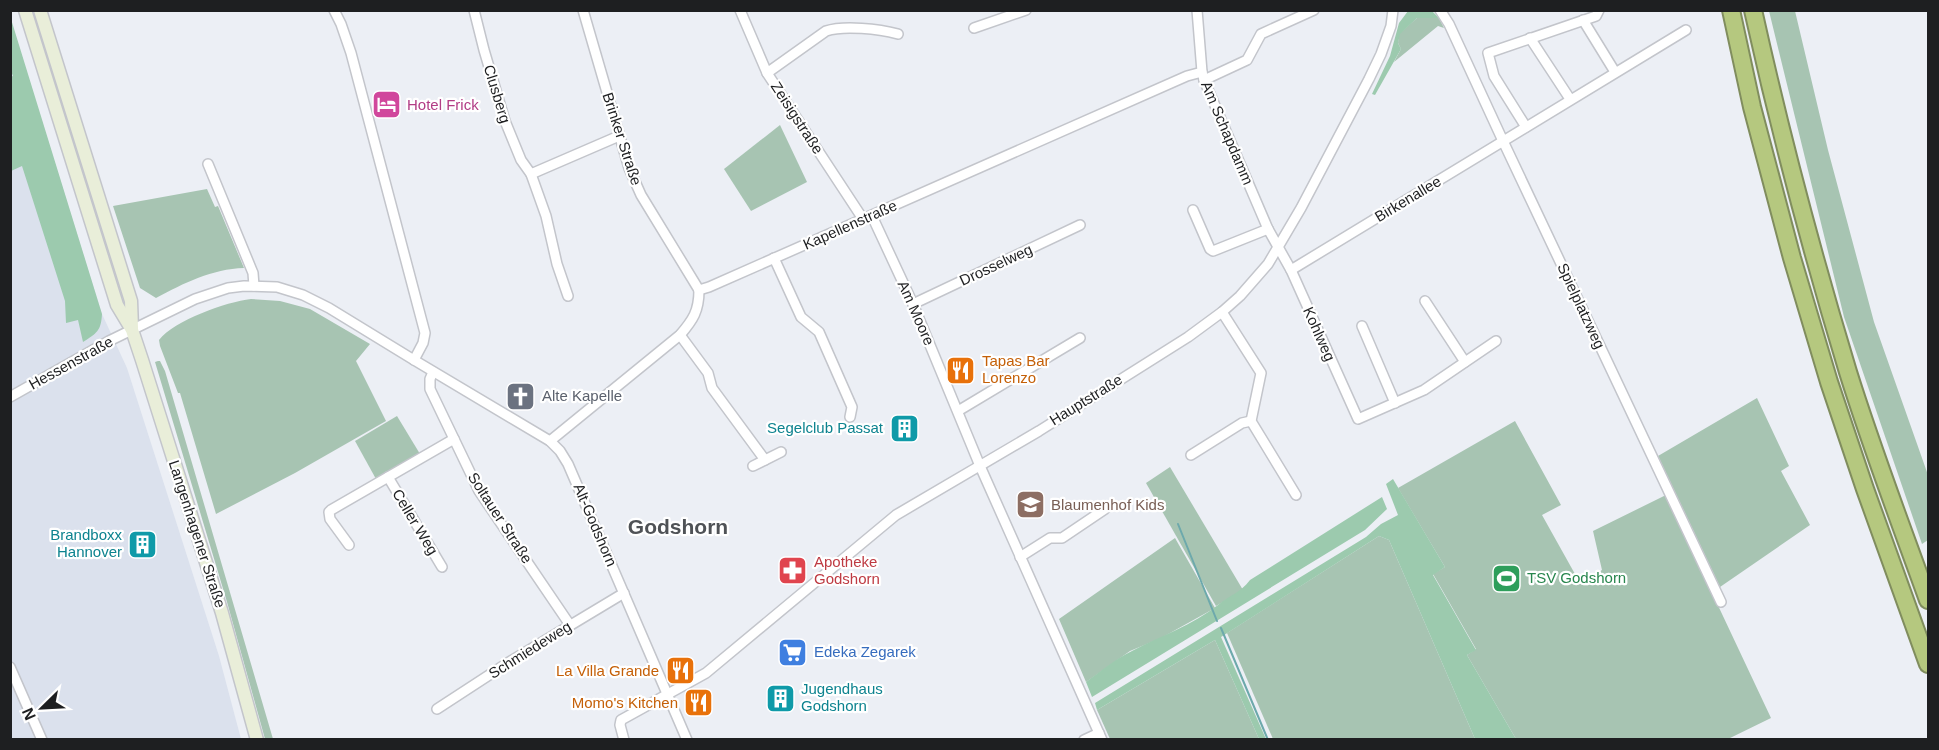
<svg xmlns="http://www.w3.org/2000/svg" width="1939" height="750" viewBox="0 0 1939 750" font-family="Arial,sans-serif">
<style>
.built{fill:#dbe1ed}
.green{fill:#a7c4b2}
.forest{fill:#9ccaae}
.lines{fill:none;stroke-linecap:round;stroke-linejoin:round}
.stream{stroke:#6da9ac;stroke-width:2}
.minor-casing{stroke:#c3c5cb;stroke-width:12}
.secondary-casing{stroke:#c3c5cb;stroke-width:15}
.motorway-casing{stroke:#808d5e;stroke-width:20}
.minor{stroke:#fff;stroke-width:9}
.secondary{stroke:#e9eed9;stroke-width:12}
.motorway{stroke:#b5c87f;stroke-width:16}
.labels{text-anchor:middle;stroke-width:4.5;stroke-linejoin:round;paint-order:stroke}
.street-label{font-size:15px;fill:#1e1f21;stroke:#fff}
.hotel-label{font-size:15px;fill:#b23c85;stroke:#fff;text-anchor:start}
.food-label{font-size:15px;fill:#c56008;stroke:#fff;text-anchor:end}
.worship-label{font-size:15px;fill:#5b616d;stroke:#fff;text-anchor:start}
.culture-label{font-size:15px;fill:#0d838f;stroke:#fff;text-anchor:end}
.education-label{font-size:15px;fill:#785e54;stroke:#fff;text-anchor:start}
.health-label{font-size:15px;fill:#be3a42;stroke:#fff;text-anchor:start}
.leisure-label{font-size:15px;fill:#27864d;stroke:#fff;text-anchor:start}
.shop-label{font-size:15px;fill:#366cbe;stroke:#fff;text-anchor:start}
.district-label{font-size:21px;font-weight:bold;fill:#4f5256;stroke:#fff}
</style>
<rect width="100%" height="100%" fill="#eceff5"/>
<path class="built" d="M10 19 102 314 127 368 219 656 241 739H11Z"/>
<g class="green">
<path d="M1769 11H1795L1828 150 1874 322 1928 475V540L1922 544 1844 317Z"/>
<path d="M1428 17 1439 18 1444 28 1438 26 1394 62 1401 49 1398 43 1399 34 1417 18Z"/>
<path d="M780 125 807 182 751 211 724 169Z"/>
<path d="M207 189 215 207 218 206 244 268C212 269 184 283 156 298L140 288 113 206Z"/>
<path d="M251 299 280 301 310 309 370 344 356 361 386 421 295 473 216 514 180 393H178L160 346 159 340C175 320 226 302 251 299Z"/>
<path d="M158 361H160L165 371 273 739H265L227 602 155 362Z"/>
<path d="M1757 398 1789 466 1781 471 1810 525 1720 587 1658 456Z"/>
<path d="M397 416 420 454 376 479 355 441Z"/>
<path d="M1515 421 1561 505 1542 515 1580 583 1602 570 1593 531 1666 495 1771 718 1728 739H1516L1467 655 1476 649 1433 574 1445 567 1398 488Z"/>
<path d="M1170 467 1243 590 1216 606 1146 483Z"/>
<path d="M1379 536 1389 540 1475 739H1273L1227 633Z"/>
<path d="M1175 538 1215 608 1161 638 1130 651 1086 682 1059 619Z"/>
<path d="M1215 640 1259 739H1110L1097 710Z"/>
</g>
<g class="forest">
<path d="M1408 11H1432L1439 18H1417L1400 34 1398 43 1401 49 1375 95 1372 94 1390 56 1399 23Z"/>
<path d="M11 19 102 314C101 331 97 333 83 342L78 320 66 323 65 301 22 166 11 171 10 77 13 76 10 69Z"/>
<path d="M1393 479 1445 567 1433 575 1476 650 1467 655 1516 739H1475L1389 540 1379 536 1221 637 1266 739H1259L1215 640 1097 710 1095 703 1366 537 1381 524 1398 515 1386 484Z"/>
<path d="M1382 497 1387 509 1365 530 1092 697 1086 682C1101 671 1115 659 1132 651 1160 636 1193 625 1218 605 1230 595 1240 593 1250 580Z"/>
</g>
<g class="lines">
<g class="stream">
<path d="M1178 524 1217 621"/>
<path d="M1221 628 1268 740"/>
</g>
<defs>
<g id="minor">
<path d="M334 10 341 24 351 53 425 333 423 343 414 360"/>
<path d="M474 10 484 50 505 121 521 160 531 174 546 216 557 264 568 296"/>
<path d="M583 10 629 168 641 195 699 290"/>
<path d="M740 10 767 73 863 219"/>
<path d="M1197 10 1202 72 1204 80 1268 229 1291 270 1358 419 1424 390 1496 341"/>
<path d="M1440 10 1449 24 1503 141 1721 602"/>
<path d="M1583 20 1615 72"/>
<path d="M974 28 1026 10"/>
<path d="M1530 38 1570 99"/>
<path d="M767 73 826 31C844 25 879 29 898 34"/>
<path d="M1204 80 1247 60 1261 34 1314 10"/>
<path d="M1526 127 1494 76 1488 53 1596 16 1599 10"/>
<path d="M208 164 253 273 254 286"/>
<path d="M531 174 619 136"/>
<path d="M1193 210 1210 249 1213 251 1268 229"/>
<path d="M872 216 913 304 980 466 1102 740"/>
<path d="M774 258 801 317 819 332 852 407 850 417"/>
<path d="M1291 270 1686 30"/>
<path d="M699 290 709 287 1187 76 1202 72"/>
<path d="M1425 301 1465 362"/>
<path d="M913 304 1080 225"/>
<path d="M1222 312 1261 373 1251 421 1296 495"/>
<path d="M1362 326 1395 403"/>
<path d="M680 335 708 373 712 388 765 460"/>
<path d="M433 372 430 379V389L479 491 570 625"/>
<path d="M10 397 109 341 195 299 228 288 244 286 277 287 303 295 329 308 414 360 550 441 560 451 568 464 687 740"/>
<path d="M958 411 1080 338"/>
<path d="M550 441 680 335C693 320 699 311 699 290"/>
<path d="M1191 455 1242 423 1251 421"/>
<path d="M753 466 781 452"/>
<path d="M388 477 442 567"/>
<path d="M349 545 330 519 329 512 331 510 454 439"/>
<path d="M1020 557 1050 538H1062L1105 509"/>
<path d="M10 667 42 740"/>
<path d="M437 709 506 664 624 593"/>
<path d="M624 740 620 725 621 720 706 673 896 515 1039 431 1188 337 1222 312 1240 296 1268 264 1301 208 1369 79 1381 54 1391 26 1393 10"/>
<path d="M1084 740 1099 733"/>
</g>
<g id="secondary">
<path d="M25 10 117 305 132 330 142 360 222 613 257 740"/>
<path d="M40 10 131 301 132 328"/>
</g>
<g id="motorway">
<path d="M1731 10 1752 107 1792 258 1829 382 1865 489 1928 664"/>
<path d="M1753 10C1780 132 1812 253 1848 372 1872 449 1901 525 1928 600"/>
</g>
</defs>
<use href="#minor" class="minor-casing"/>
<use href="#secondary" class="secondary-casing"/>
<use href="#motorway" class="motorway-casing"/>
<use href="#minor" class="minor"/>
<use href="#secondary" class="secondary"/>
<use href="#motorway" class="motorway"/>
</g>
<defs>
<symbol id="hotel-square" viewBox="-11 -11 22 22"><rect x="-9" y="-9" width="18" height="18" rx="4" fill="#d1479c" stroke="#fff"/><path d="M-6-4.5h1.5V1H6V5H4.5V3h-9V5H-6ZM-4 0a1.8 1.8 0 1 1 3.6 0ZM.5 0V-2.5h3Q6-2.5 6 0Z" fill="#fff"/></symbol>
<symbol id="restaurant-square" viewBox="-11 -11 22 22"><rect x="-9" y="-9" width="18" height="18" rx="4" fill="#e8710a" stroke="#fff"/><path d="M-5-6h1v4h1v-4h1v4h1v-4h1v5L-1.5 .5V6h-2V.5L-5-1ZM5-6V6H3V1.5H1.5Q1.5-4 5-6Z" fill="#fff"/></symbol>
<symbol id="church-square" viewBox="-11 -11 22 22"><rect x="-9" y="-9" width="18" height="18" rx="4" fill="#6b7280" stroke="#fff"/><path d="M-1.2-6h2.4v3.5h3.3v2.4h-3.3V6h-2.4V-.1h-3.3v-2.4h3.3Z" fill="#fff"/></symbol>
<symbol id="building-square" viewBox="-11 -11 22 22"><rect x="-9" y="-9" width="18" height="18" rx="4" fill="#0f9aa8" stroke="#fff"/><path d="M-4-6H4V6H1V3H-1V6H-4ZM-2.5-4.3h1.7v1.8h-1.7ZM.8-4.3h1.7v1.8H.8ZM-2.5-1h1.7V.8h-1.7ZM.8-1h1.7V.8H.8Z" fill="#fff"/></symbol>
<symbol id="school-square" viewBox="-11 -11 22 22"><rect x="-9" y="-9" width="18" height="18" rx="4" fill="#8d6e63" stroke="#fff"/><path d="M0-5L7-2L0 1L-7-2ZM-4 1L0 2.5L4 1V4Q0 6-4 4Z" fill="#fff"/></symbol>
<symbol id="pharmacy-square" viewBox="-11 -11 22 22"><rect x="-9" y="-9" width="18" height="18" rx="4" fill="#e0444e" stroke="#fff"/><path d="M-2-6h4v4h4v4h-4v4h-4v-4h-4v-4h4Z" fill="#fff"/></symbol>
<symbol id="stadium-square" viewBox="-11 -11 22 22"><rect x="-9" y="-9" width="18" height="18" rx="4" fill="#2e9e5b" stroke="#fff"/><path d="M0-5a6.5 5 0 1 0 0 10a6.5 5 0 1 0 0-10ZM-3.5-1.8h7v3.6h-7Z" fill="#fff"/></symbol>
<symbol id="supermarket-square" viewBox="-11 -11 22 22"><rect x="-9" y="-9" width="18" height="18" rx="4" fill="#3f7fe0" stroke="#fff"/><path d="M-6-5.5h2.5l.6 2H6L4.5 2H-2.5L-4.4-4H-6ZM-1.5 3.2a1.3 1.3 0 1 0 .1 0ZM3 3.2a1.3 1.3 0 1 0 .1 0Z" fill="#fff"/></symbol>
</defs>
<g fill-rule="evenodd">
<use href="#hotel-square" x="370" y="88" width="33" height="33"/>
<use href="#restaurant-square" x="944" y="354" width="33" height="33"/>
<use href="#church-square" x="504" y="380" width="33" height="33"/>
<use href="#building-square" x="888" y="412" width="33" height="33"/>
<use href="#school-square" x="1014" y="488" width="33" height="33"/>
<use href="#building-square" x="126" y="528" width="33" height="33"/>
<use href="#pharmacy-square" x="776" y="554" width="33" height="33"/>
<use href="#stadium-square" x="1490" y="562" width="33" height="33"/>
<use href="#supermarket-square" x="776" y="636" width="33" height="33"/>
<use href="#restaurant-square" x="664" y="654" width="33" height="33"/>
<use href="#building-square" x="764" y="682" width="33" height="33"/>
<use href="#restaurant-square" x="682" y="686" width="33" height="33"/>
</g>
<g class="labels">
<g class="street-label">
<text transform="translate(497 94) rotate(73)" y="5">Clusberg</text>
<text transform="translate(797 118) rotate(57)" y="5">Zeisigstraße</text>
<text transform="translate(1227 133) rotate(67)" y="5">Am Schapdamm</text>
<text transform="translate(622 139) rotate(72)" y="5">Brinker Straße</text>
<text transform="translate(1408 199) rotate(-31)" y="5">Birkenallee</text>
<text transform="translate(850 225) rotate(-24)" y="5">Kapellenstraße</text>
<text transform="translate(996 265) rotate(-25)" y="5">Drosselweg</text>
<text transform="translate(1581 306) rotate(65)" y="5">Spielplatzweg</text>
<text transform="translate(916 313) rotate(66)" y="5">Am Moore</text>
<text transform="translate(1319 334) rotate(66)" y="5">Kohlweg</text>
<text transform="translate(71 363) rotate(-29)" y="5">Hessenstraße</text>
<text transform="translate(1086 400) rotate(-32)" y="5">Hauptstraße</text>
<text transform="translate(500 518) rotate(57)" y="5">Soltauer Straße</text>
<text transform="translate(415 522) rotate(59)" y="5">Celler Weg</text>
<text transform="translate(595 525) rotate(67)" y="5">Alt-Godshorn</text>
<text transform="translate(197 534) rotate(72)" y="5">Langenhagener Straße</text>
<text transform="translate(530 650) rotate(-32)" y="5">Schmiedeweg</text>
</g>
<g class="hotel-label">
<text x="407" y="110">Hotel Frick</text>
</g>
<g class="food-label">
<text x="982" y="366" text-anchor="start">Tapas Bar<tspan x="982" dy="17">Lorenzo</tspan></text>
<text x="659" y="676">La Villa Grande</text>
<text x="678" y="708">Momo's Kitchen</text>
</g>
<g class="worship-label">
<text x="542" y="401">Alte Kapelle</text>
</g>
<g class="culture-label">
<text x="883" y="433">Segelclub Passat</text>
<text x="122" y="540">Brandboxx<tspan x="122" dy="17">Hannover</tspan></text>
<text x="801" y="694" text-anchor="start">Jugendhaus<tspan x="801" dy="17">Godshorn</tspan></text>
</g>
<g class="education-label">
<text x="1051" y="510">Blaumenhof Kids</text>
</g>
<g class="health-label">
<text x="814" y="567">Apotheke<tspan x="814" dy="17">Godshorn</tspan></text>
</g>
<g class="leisure-label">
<text x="1527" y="583">TSV Godshorn</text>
</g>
<g class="shop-label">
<text x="814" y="657">Edeka Zegarek</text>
</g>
<g class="district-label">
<text x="678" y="534">Godshorn</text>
</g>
</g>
<rect width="1939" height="750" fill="none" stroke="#1e1f21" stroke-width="24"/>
<g transform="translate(42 708) rotate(246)" stroke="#ffffff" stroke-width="4.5" paint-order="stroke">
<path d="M0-4.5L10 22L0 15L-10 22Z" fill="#1e1f21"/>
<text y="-9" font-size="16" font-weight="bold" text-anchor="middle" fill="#1e1f21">N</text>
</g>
</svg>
